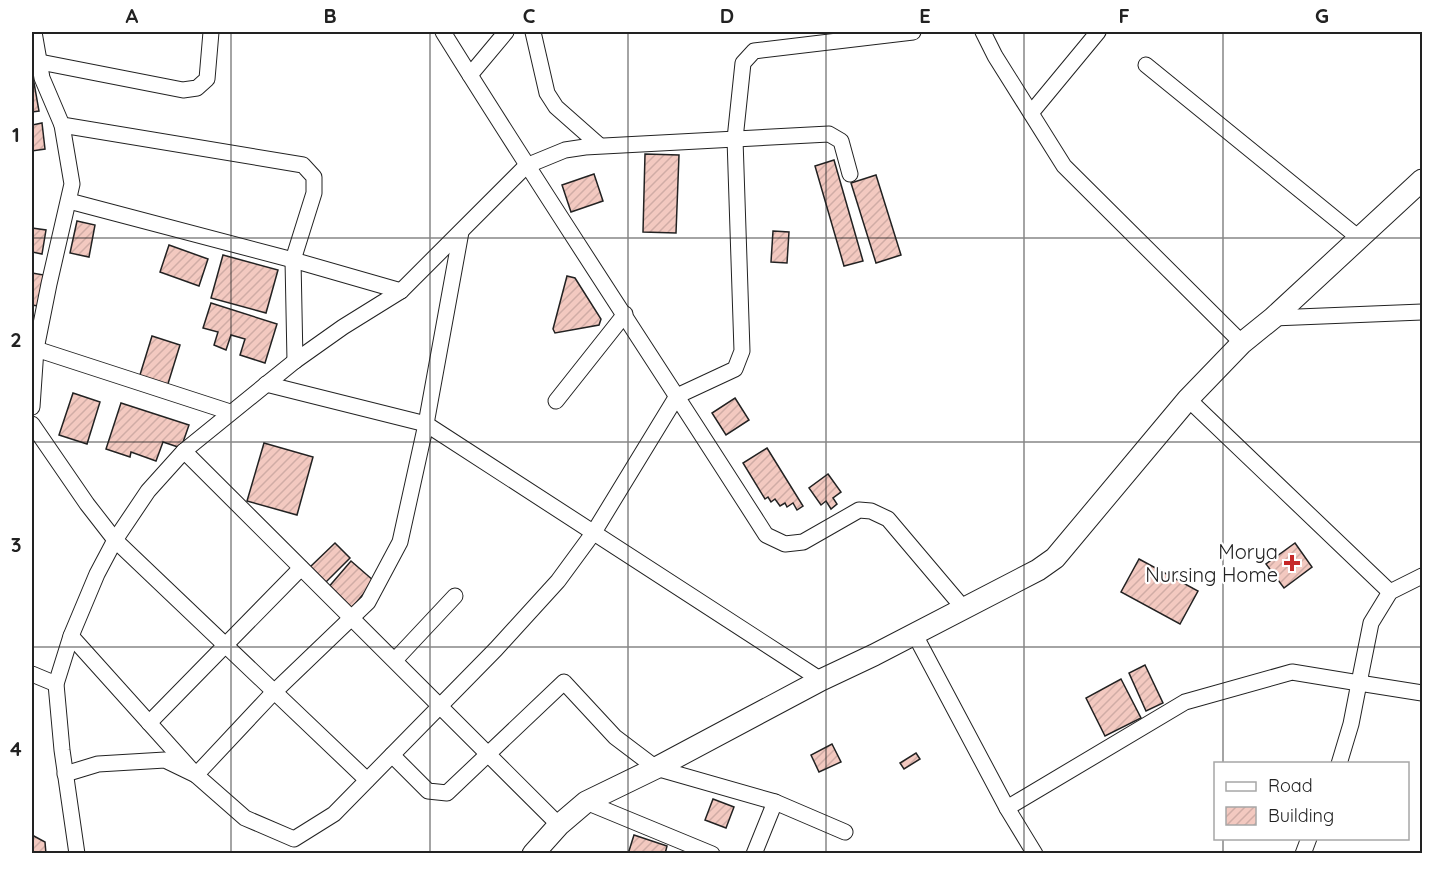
<svg xmlns="http://www.w3.org/2000/svg" width="1454" height="885" viewBox="0 0 1454 885" font-family="Quicksand,sans-serif">
<style>
.building{fill:url(#building-hatch);stroke:#222;stroke-width:1.5}
.lines{fill:none;stroke-linecap:round;stroke-linejoin:round}
.street-casing{stroke:#222;stroke-width:17}
.secondary-casing{stroke:#222;stroke-width:23}
.street{stroke:#fff;stroke-width:15}
.secondary{stroke:#fff;stroke-width:21}
.grid{fill:none;stroke:#222;stroke-width:1.5;stroke-opacity:0.55}
.poi-dot{fill:#c62828;stroke:#fff;stroke-width:2}
.labels{text-anchor:middle;stroke-width:4.5;stroke-linejoin:round;paint-order:stroke}
.poi-label{font-size:20px;fill:#222;stroke:#fff;text-anchor:end}
.neatline{fill:none;stroke:#222;stroke-width:2}
.grid-label{font-size:20px;text-anchor:middle;font-weight:bold;fill:#222}
</style>
<defs>
<pattern id="building-hatch" width="6" height="6" patternUnits="userSpaceOnUse" patternTransform="scale(1.5)"><rect width="6" height="6" fill="#f3c9c0"/><path d="M-1 1l2-2M0 6l6-6M5 7l2-2" fill="none" stroke="#d0aca5"/></pattern>
</defs>
<rect width="100%" height="100%" fill="#fff"/>
<g class="building">
<path d="M32 77H33L39 111 32 112Z"/>
<path d="M42 123 45 149 32 151V125Z"/>
<path d="M645 154 679 155 676 233 643 232Z"/>
<path d="M834 160 863 261 844 266 815 166Z"/>
<path d="M594 174 603 201 571 212 562 185Z"/>
<path d="M876 175 901 255 876 263 851 183Z"/>
<path d="M77 221 95 225 89 257 70 253Z"/>
<path d="M32 228 46 230 42 254 32 252Z"/>
<path d="M773 231 789 232 787 263 771 262Z"/>
<path d="M169 245 208 259 199 286 160 272Z"/>
<path d="M223 255 278 270 266 313 211 298Z"/>
<path d="M32 273 44 275 38 306 32 305Z"/>
<path d="M567 276 575 278 601 319 599 325 555 333 553 329Z"/>
<path d="M211 303 277 324 265 363 240 355 245 339 231 335 226 350 214 345 218 332 203 328Z"/>
<path d="M152 336 180 345 167 387 139 378Z"/>
<path d="M73 393 100 402 87 444 59 435Z"/>
<path d="M735 398 749 420 726 435 712 413Z"/>
<path d="M121 403 189 425 181 448 163 442 156 461 131 452 130 457 106 449Z"/>
<path d="M264 443 313 457 297 515 247 501Z"/>
<path d="M767 448 803 506 797 510 793 503 787 507 785 503 780 506 775 499 771 502 768 497 765 499 743 463Z"/>
<path d="M828 474 841 492 833 498 837 504 831 509 826 501 821 505 809 488Z"/>
<path d="M335 543 350 558 325 583 310 567Z"/>
<path d="M1295 543 1312 567 1284 588 1266 564Z"/>
<path d="M1139 559 1198 591 1180 624 1121 592Z"/>
<path d="M351 561 374 581 351 609 327 589Z"/>
<path d="M1145 665 1163 703 1146 711 1129 673Z"/>
<path d="M1121 679 1141 718 1105 736 1086 698Z"/>
<path d="M832 744 841 762 819 772 811 755Z"/>
<path d="M916 753 920 759 904 769 900 763Z"/>
<path d="M713 799 734 807 726 828 705 820Z"/>
<path d="M32 835 45 842 46 854H32Z"/>
<path d="M634 835 667 846 665 854H628Z"/>
</g>
<g class="lines">
<defs>
<g id="street">
<path d="M34 32 42 78 62 125 303 165 314 177V193L293 260 295 361"/>
<path d="M443 32C548 201 659 367 766 535L785 544 803 542 859 510 871 511 888 519 965 610"/>
<path d="M533 32 547 93 556 107 599 145"/>
<path d="M983 32 995 56 1064 166 1242 343"/>
<path d="M40 62 183 90 197 88 207 79 211 32"/>
<path d="M1146 65 1359 238"/>
<path d="M470 75 506 32"/>
<path d="M1031 113 1098 32"/>
<path d="M69 201 293 260 401 291"/>
<path d="M1273 318 1422 312"/>
<path d="M32 348 36 349 49 284 72 184 62 125"/>
<path d="M266 384 426 424 821 680"/>
<path d="M1188 399 1390 592"/>
<path d="M556 401 625 314"/>
<path d="M32 407 36 349 230 412"/>
<path d="M32 424 87 504 115 540 367 780"/>
<path d="M184 451 559 825"/>
<path d="M1422 576 1390 592 1371 623 1359 683 1422 693"/>
<path d="M915 635 1007 808 1035 854"/>
<path d="M71 636 196 775 245 818 294 839 334 814 496 649 558 581 594 532 677 396 735 369 742 351 735 139 743 63 754 51 913 32"/>
<path d="M395 660 455 596"/>
<path d="M32 674 56 684"/>
<path d="M149 723 301 568"/>
<path d="M392 755 428 791 447 793 564 682 615 737 656 768 775 802 845 832"/>
<path d="M65 774 98 764 165 760 196 775 271 695 368 602 400 542 426 424 461 232"/>
<path d="M586 802 712 854"/>
<path d="M1007 808 1185 702 1292 672 1359 683 1351 724 1339 764"/>
<path d="M77 854 62 750 56 684 71 636 97 574 115 540 148 491 184 451 295 361 343 327 401 291 526 166 565 150 585 147 829 134 841 141 850 174"/>
<path d="M754 854 775 802"/>
<path d="M1303 854 1309 838"/>
</g>
<path id="secondary" d="M533 854 559 825 586 802 656 768 821 680 874 655 1038 570 1055 558 1188 399 1242 343 1273 318 1422 180"/>
</defs>
<use href="#street" class="street-casing"/>
<use href="#secondary" class="secondary-casing"/>
<use href="#street" class="street"/>
<use href="#secondary" class="secondary"/>
</g>
<path class="grid" d="M231 32V854M430 32V854M628 32V854M826 32V854M1024 32V854M1223 32V764M32 238H1422M32 442H1422M32 647H1422M1223 838V854"/>
<path class="poi-dot" d="M1289 554h6v6h6v6h-6v6h-6v-6h-6v-6h6z"/>
<g class="labels">
<g class="poi-label">
<text x="1278" y="559">Morya<tspan x="1278" dy="23">Nursing Home</tspan></text>
</g>
</g>
<rect width="1454" height="885" fill="none" stroke="#ffffff" stroke-width="66"/>
<rect x="1214" y="762" width="195" height="78" fill="#ffffff" stroke="#a7a7a7" stroke-width="1.5"/>
<rect x="1226" y="782" width="30" height="9" fill="#ffffff" stroke="#a7a7a7" stroke-width="1.5"/>
<text x="1268" y="792" font-size="18" fill="#222222">Road</text>
<rect x="1226" y="807" width="30" height="18" fill="url(#building-hatch)" stroke="#a7a7a7" stroke-width="1.5"/>
<text x="1268" y="822" font-size="18" fill="#222222">Building</text>
<rect x="33" y="33" width="1388" height="819" class="neatline"/>
<g class="grid-label">
<text x="132" y="23">A</text>
<text x="330" y="23">B</text>
<text x="529" y="23">C</text>
<text x="727" y="23">D</text>
<text x="925" y="23">E</text>
<text x="1124" y="23">F</text>
<text x="1322" y="23">G</text>
<text x="16" y="142">1</text>
<text x="16" y="347">2</text>
<text x="16" y="552">3</text>
<text x="16" y="756">4</text>
</g>
</svg>
